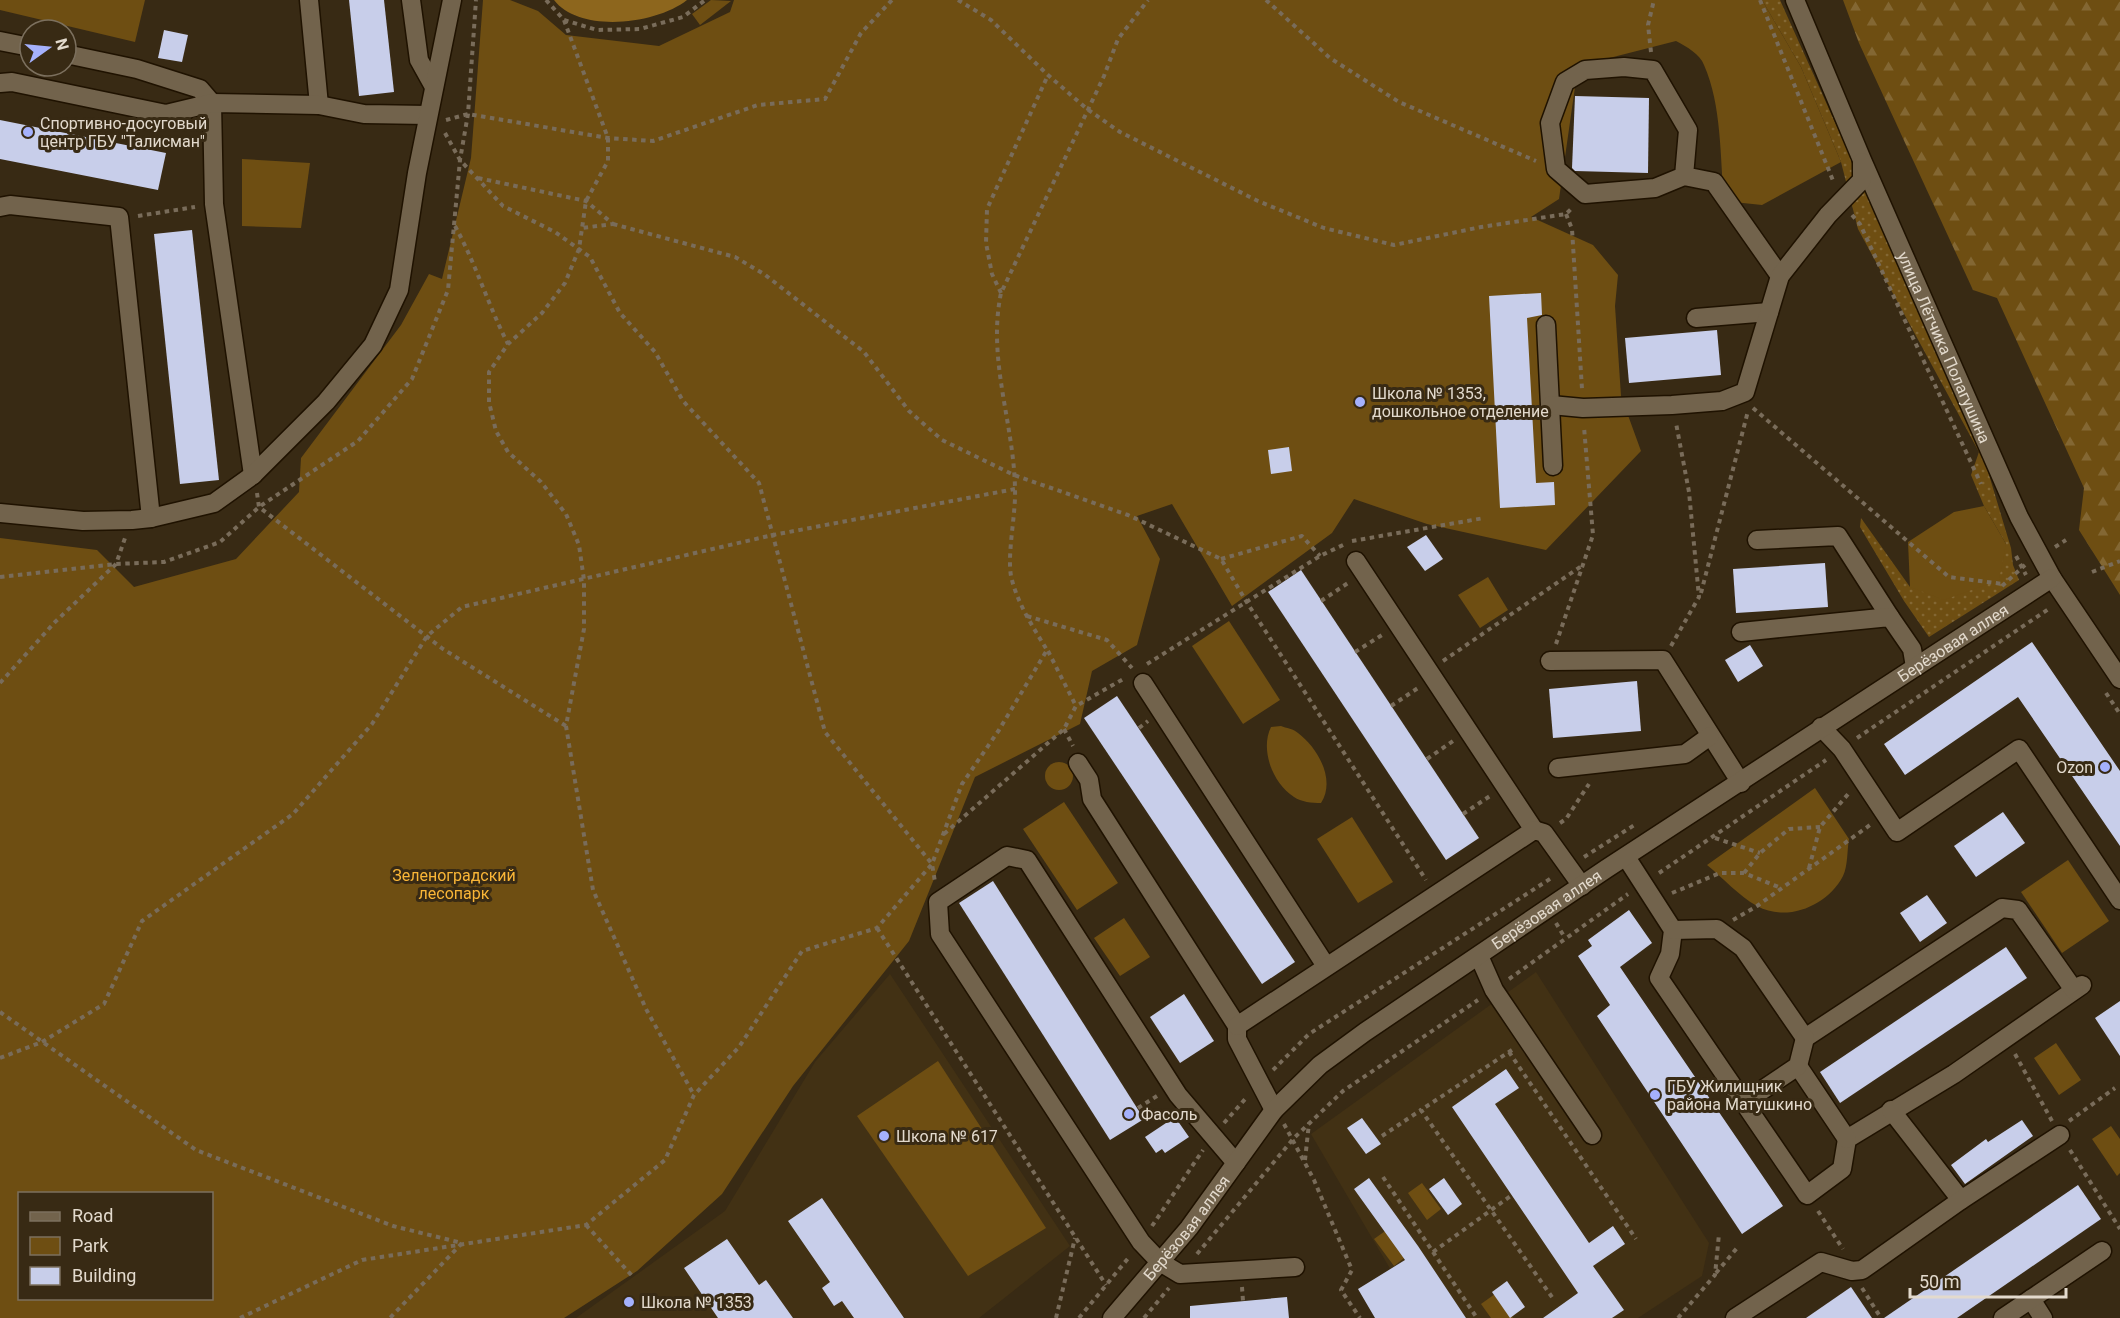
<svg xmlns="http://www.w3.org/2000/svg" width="2120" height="1318" viewBox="0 0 2120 1318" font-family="Roboto,sans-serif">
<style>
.built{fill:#423114}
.grass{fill:url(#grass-dots)}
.forest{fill:url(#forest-firs)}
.park{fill:#6e4e12;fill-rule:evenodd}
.water{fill:#8d661d}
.building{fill:#c8ceea}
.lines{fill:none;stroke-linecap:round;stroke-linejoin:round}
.minor-casing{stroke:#1f1200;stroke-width:21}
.path{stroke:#796c5a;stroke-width:4;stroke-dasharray:4.5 4.5;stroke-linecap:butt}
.minor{stroke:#72634c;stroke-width:18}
.poi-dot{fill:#a5b1fc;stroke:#382a14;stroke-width:2}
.labels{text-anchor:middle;stroke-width:6;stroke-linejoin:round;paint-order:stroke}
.poi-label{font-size:16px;fill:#e3dacd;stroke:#382a14;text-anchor:start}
.street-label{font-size:16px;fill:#e3dacd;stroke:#382a14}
.park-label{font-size:16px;fill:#fab637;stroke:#382a14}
</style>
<defs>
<pattern id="grass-dots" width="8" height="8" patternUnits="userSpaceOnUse" patternTransform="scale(1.5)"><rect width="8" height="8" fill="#6e4e12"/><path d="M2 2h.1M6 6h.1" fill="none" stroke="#836733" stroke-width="1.8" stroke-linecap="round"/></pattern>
<pattern id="forest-firs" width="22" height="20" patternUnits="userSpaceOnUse" patternTransform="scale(1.5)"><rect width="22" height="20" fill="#6e4e12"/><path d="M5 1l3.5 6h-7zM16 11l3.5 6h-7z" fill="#836733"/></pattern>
</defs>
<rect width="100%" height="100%" fill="#382a14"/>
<g class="built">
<path d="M1536 972 1709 1243 1702 1276 1638 1318H1419L1311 1134Z"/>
<path d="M890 974 1070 1246 979 1318H576L725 1211 815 1062Z"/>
</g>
<path class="grass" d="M1762 0H1780L1980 445 2011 548 2013 565 2019 580 1929 637 1904 601 1860 527 1861 518 1910 587 2006 544 1984 506 1971 475 1979 452 1858 229 1841 162 1801 67Z"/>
<path class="forest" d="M1843 0H2120V595L2079 530 2084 488 1997 298 1973 290 1859 43Z"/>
<g class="park">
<path d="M0 0H145L135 42 0 10Z"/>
<path d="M483 0H510L538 11 566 35 659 46 730 12 734 0H1762L1801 67 1841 162 1762 205 1724 201C1720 157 1722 106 1704 65 1700 54 1687 47 1676 41L1578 66 1559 199 1531 217 1593 245 1618 275 1615 306 1621 396 1641 451 1546 550 1427 524 1354 499 1332 533 1232 606 1172 504 1137 516 1160 559 1137 645 1092 671 1080 724 975 777 909 941 793 1086 722 1194 637 1271 564 1318H0V538L97 550 134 587 236 559 299 492 301 458 401 325 429 274 442 279 471 158ZM20 1194H212V1298H20Z"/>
<path d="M711 0 731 1 700 25 692 14Z"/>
<path d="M242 159 310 163 301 228 242 226Z"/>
<path d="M1984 506 2006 544 1999 580 1944 600 1910 587 1908 542 1954 512Z"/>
<path d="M1488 577 1508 610 1480 628 1458 595Z"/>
<path d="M1229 621 1280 700 1243 724 1192 646Z"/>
<path d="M1281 726C1286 728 1294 729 1298 733 1318 748 1336 780 1321 803 1312 803 1301 802 1294 797 1272 783 1260 749 1271 727Z"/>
<circle cx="1059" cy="776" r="14"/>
<path d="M1815 788 1849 839C1847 850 1848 866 1843 876 1828 905 1788 923 1757 906 1739 896 1723 878 1707 865Z"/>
<path d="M1064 802 1118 883 1077 910 1023 829Z"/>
<path d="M1352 817 1393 882 1358 903 1317 839Z"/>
<path d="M2068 860 2109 921 2062 953 2021 892Z"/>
<path d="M1124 918 1150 957 1120 976 1094 938Z"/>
<path d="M2056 1043 2081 1080 2059 1095 2034 1058Z"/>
<path d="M938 1061 1046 1228 968 1276 857 1116Z"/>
<path d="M2111 1126 2120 1139V1173L2117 1176 2092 1139Z"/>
<path d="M1422 1183 1441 1209 1427 1220 1408 1193Z"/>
<path d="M1388 1229 1408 1255 1394 1266 1374 1239Z"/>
<path d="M1495 1294 1513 1318H1491L1481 1304Z"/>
</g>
<path class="water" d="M554 0H687C657 24 580 34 554 0Z"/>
<g class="building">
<path d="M349 0H384L394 92 359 96Z"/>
<path d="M164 30 188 35 182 62 158 58Z"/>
<path d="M1575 96 1649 98 1648 173 1575 171 1572 168Z"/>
<path d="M0 120 166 153 158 190 0 159Z"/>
<path d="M192 230 219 480 180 484 154 234Z"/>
<path d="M1541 293 1542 315 1527 318 1536 483 1554 482 1555 505 1500 508 1489 296Z"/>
<path d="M1717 330 1721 375 1629 383 1625 338Z"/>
<path d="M1289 447 1292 471 1271 474 1268 450Z"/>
<path d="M1426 535 1443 559 1425 571 1407 547Z"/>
<path d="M1825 563 1828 607 1736 613 1733 569Z"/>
<path d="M1301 570 1479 838 1446 860 1268 592Z"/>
<path d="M2032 642 2120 771V846L2018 697 1905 775 1884 744Z"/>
<path d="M1750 645 1763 666 1738 682 1725 660Z"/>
<path d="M1637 681 1641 731 1553 738 1549 689Z"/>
<path d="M1117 696 1295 962 1262 984 1084 718Z"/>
<path d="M2003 812 2025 843 1976 877 1954 846Z"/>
<path d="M993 881 1144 1119 1110 1140 959 903Z"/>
<path d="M1927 895 1947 923 1920 942 1900 913Z"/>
<path d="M1629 910 1652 943 1620 967 1783 1206 1742 1234 1597 1016 1610 1005 1578 956 1592 946 1588 940Z"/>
<path d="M2006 947 2027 978 1840 1103 1820 1072Z"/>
<path d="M1184 994 1214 1041 1180 1063 1150 1017Z"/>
<path d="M2120 1001V1056L2095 1018Z"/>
<path d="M1506 1069 1519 1088 1495 1104 1589 1243 1613 1226 1625 1244 1593 1266 1624 1310 1612 1318H1543L1578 1293 1452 1107Z"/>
<path d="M1175 1117 1189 1137 1165 1153 1162 1149 1156 1153 1145 1137Z"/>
<path d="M1362 1118 1381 1144 1366 1154 1347 1128Z"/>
<path d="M2022 1120 2033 1136 1965 1184 1951 1165 1986 1139 1988 1142Z"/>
<path d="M1369 1178 1418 1246 1466 1318H1375L1358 1289 1405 1260 1354 1189Z"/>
<path d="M1444 1178 1462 1204 1448 1215 1429 1189Z"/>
<path d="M2078 1185 2101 1219 1957 1318H1884Z"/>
<path d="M822 1198 904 1318H854L842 1301 834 1306 822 1288 830 1282 788 1221Z"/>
<path d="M727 1239 759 1285 766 1280 793 1318H718L684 1268Z"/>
<path d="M1507 1281 1525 1307 1510 1318 1492 1292Z"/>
<path d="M1851 1287 1872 1318H1806Z"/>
<path d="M1287 1297 1289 1318H1190V1306Z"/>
</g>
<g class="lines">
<defs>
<g id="minor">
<path d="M309 0 319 105"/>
<path d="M411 0 419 60 434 87"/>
<path id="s1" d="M1795 0 1862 160 2019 517 2052 578 2120 679"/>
<path d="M0 41 30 47"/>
<path d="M66 54 137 69 200 89 212 103 214 204 253 475"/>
<path d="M0 83 12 82 166 114 212 103 319 105 364 114 428 115"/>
<path d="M1684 176 1655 188 1585 194 1556 169 1550 123 1565 82 1585 70 1624 67 1653 70 1688 130 1684 176 1714 182 1780 276"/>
<path d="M0 207 10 205 119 217 151 518"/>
<path d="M1696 318 1769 312"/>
<path d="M1546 325 1553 466"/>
<path d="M1551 405 1583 408 1672 405 1722 401 1745 392 1780 276 1828 215 1862 180V162"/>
<path d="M0 513 83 521 132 520 151 518 214 503 253 475 326 402 373 345 399 290 417 173 452 0"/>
<path d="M1757 540 1838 536 1890 617"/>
<path d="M1356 561 1534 830"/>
<path d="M1741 632 1890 617 1912 649 1915 667"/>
<path d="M1550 661 1663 660 1741 783"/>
<path d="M1143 683 1326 966"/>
<path d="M1821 727 1842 749 1897 832 2019 749 2120 900"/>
<path d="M1078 763 1089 780 1092 799 1237 1026V1039L1274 1110"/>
<path d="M1558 768 1685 754 1710 736"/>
<path d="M1626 857 1673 930 1670 954 1659 978 1807 1195 1842 1169 1847 1139 1954 1074 2082 985"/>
<path d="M1673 930 1717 929 1743 948 1805 1038 2002 908 2018 910 2074 990"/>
<path d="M1479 956 1494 990 1592 1135"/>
<path d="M1237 1026 1534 830 1544 833 1582 886"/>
<path d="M1798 1066 1847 1139"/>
<path d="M1743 1103 1798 1066 1805 1038"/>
<path d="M1891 1110 1961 1200"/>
<path d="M1236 1163 1178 1095 1027 860 1007 856 938 902 940 934 1141 1242 1160 1262 1180 1274 1295 1267"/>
<path d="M2031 1299 2043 1318"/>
<path id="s2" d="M1112 1318 1189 1228 1274 1110 1320 1065 1365 1032 1606 869 2052 578"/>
<path d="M1735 1318 1821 1262 1852 1271 1862 1270 1961 1200 2060 1135"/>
<path d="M2003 1318 2102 1251"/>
</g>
</defs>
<use href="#minor" class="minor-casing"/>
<g class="path">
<path d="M546 0 564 20 597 30 640 29 683 17 705 0"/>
<path d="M958 0 991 20 1048 75 1087 109 1120 132 1258 201 1324 228 1394 245 1481 227 1566 214 1573 207"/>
<path d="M1266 0 1330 58 1399 102 1536 161"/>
<path d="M1760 0 1834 183"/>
<path d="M564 20 608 138V161L586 201 579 249 565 283 542 313 508 344 489 372V402L496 431 508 452 541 482 566 514 579 545 584 580V629L566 726 593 890 646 1009 694 1095"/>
<path d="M1651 52 1648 25 1654 0"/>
<path d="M446 120 468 114 608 138 653 141 758 105 825 99 861 33 892 0"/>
<path d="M445 133 460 160 503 206 555 232 590 257 620 313 655 352 683 401 759 483 825 732 932 864 935 882"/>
<path d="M478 178 586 201 613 224 582 228"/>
<path d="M1566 214 1572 229 1582 389"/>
<path d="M1852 215 1860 224 1981 484"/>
<path d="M138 216 195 207"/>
<path d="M613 224 735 257 764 274 864 352 909 411 942 440 1014 475 1128 515 1221 559 1246 601 1426 880"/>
<path d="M455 226C476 264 488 305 508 344"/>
<path d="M1001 293 992 274 986 243 987 209 1048 75"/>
<path d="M1753 408 1949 577 2003 584"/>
<path d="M257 493 259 507 443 649 566 726"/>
<path d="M1352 541 1484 518"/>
<path d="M2055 547 2066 540"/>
<path d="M2016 556 2026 575"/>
<path d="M1221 559 1302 536 1320 556"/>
<path d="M2092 572 2120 561"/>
<path d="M0 577 116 564 164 562 220 542 259 507 358 441 412 379 448 290 460 160 468 114 476 0"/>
<path d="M2002 586 2025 565"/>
<path d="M1701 593 1748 411"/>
<path d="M1321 601 1348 583"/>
<path d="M1027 616 1107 640 1132 668"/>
<path d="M1556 644 1593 535 1584 427"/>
<path d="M1671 646 1699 597 1689 492 1676 423"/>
<path d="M1048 651 1076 706"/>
<path d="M1355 652 1382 635"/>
<path d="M1443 661 1583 565"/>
<path d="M1147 664 1320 556 1345 544"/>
<path d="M0 683 55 622 116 564 125 538"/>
<path d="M2106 693 2120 714"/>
<path d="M1391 706 1418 688"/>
<path d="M1139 728 1148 721"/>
<path d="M1064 729 1073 746"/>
<path d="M1857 738 2050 608"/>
<path d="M1427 759 1453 741"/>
<path d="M1463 814 1490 796"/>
<path d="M1560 823 1566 819 1589 784"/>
<path d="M944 834 1064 729 1076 706 1125 678"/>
<path d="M1715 838 1760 853"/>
<path d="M1584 857 1636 824"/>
<path d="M1809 868 1820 827 1849 793"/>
<path d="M1659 873 1826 760"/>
<path d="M1744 873 1760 853 1789 829 1820 827"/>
<path d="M1672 893 1720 873H1744L1781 888"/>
<path d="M1733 920 1757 906 1870 825"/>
<path d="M1556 923 1565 938"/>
<path d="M877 928 1106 1285"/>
<path d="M1509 979 1628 894"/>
<path d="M0 1012 196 1150 393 1226 462 1243 390 1318"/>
<path d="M1512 1050 1421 1110 1554 1300"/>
<path d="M1509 1052 1636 1239"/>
<path d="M2015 1054 2052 1121"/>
<path d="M0 1058 42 1042 104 1004 142 921 293 814 372 724 427 636 462 607 773 535 1015 489"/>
<path d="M1273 1070 1309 1034 1553 877"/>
<path d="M1138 1108 1157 1096"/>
<path d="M2069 1121 2115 1088"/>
<path d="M1224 1123 1247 1097"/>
<path d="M1284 1124 1314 1180 1352 1270 1341 1290 1360 1318"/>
<path d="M1382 1136 1421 1110"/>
<path d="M2070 1150 2120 1229"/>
<path d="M1305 1160 1309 1123"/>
<path d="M1383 1177 1477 1318"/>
<path d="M1818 1211 1843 1249"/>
<path d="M586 1225 634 1278"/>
<path d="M1152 1226 1203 1150"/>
<path d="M1433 1252 1512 1195"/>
<path d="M1197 1254 1294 1138 1343 1091 1478 1000"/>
<path d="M1716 1273 1737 1248"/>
<path d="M1242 1287 1243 1301"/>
<path d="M1862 1288 1881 1318"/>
<path d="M240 1318 362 1260 586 1225 665 1160 694 1095 739 1047 802 951 877 928 932 864 962 784 999 730 1047 650C1033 627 1017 603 1011 576 1007 553 1016 514 1015 489 1014 423 987 360 1001 293L1104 76 1118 39 1148 0"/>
<path d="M1056 1318 1075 1238"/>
<path d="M1079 1318 1130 1256"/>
<path d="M1144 1318 1169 1288"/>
<path d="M1678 1318 1715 1275 1719 1234"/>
</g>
<use href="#minor" class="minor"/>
</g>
<g class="poi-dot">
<circle cx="28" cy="132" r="6"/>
<circle cx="1360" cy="402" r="6"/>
<circle cx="2105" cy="767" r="6"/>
<circle cx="1655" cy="1095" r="6"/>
<circle cx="1129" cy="1114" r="6"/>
<circle cx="884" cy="1136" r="6"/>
<circle cx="629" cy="1302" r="6"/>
</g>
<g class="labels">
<g class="poi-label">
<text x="40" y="129">Спортивно-досуговый<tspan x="40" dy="18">центр ГБУ "Талисман"</tspan></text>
<text x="1372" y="399">Школа № 1353,<tspan x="1372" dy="18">дошкольное отделение</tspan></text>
<text x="2093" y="773" text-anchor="end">Ozon</text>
<text x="1667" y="1092">ГБУ Жилищник<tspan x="1667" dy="18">района Матушкино</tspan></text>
<text x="1141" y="1120">Фасоль</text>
<text x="896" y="1142">Школа № 617</text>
<text x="641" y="1308">Школа № 1353</text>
</g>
<g class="street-label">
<text dy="6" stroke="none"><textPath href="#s1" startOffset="378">улица Лётчика Полагушина</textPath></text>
<text dy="6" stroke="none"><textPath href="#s2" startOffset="1089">Берёзовая аллея</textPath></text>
<text dy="6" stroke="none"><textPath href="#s2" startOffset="603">Берёзовая аллея</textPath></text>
<text dy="6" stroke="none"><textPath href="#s2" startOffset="117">Берёзовая аллея</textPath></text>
</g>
<g class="park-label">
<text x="454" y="881">Зеленоградский<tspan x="454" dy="18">лесопарк</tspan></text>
</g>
</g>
<rect x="18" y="1192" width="195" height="108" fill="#382a14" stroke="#7c705e" stroke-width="1.5"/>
<rect x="30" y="1212" width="30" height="9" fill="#72634c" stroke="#7c705e" stroke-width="1.5"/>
<text x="72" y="1222" font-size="18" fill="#e3dacd">Road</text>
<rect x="30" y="1237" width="30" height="18" fill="#6e4e12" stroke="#7c705e" stroke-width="1.5"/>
<text x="72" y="1252" font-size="18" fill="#e3dacd">Park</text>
<rect x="30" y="1267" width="30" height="18" fill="#c8ceea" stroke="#7c705e" stroke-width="1.5"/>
<text x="72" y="1282" font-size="18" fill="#e3dacd">Building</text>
<g transform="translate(48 48) rotate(75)"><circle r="28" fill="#382a14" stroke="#7c705e" stroke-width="1.5"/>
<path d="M0-4.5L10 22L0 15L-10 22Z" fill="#a5b1fc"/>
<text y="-9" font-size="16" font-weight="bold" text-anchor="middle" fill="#e3dacd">N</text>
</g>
<path d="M1910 1288v9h156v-9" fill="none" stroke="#e3dacd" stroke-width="3"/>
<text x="1919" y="1288" font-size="18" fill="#e3dacd" stroke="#382a14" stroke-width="4.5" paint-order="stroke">50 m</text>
</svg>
